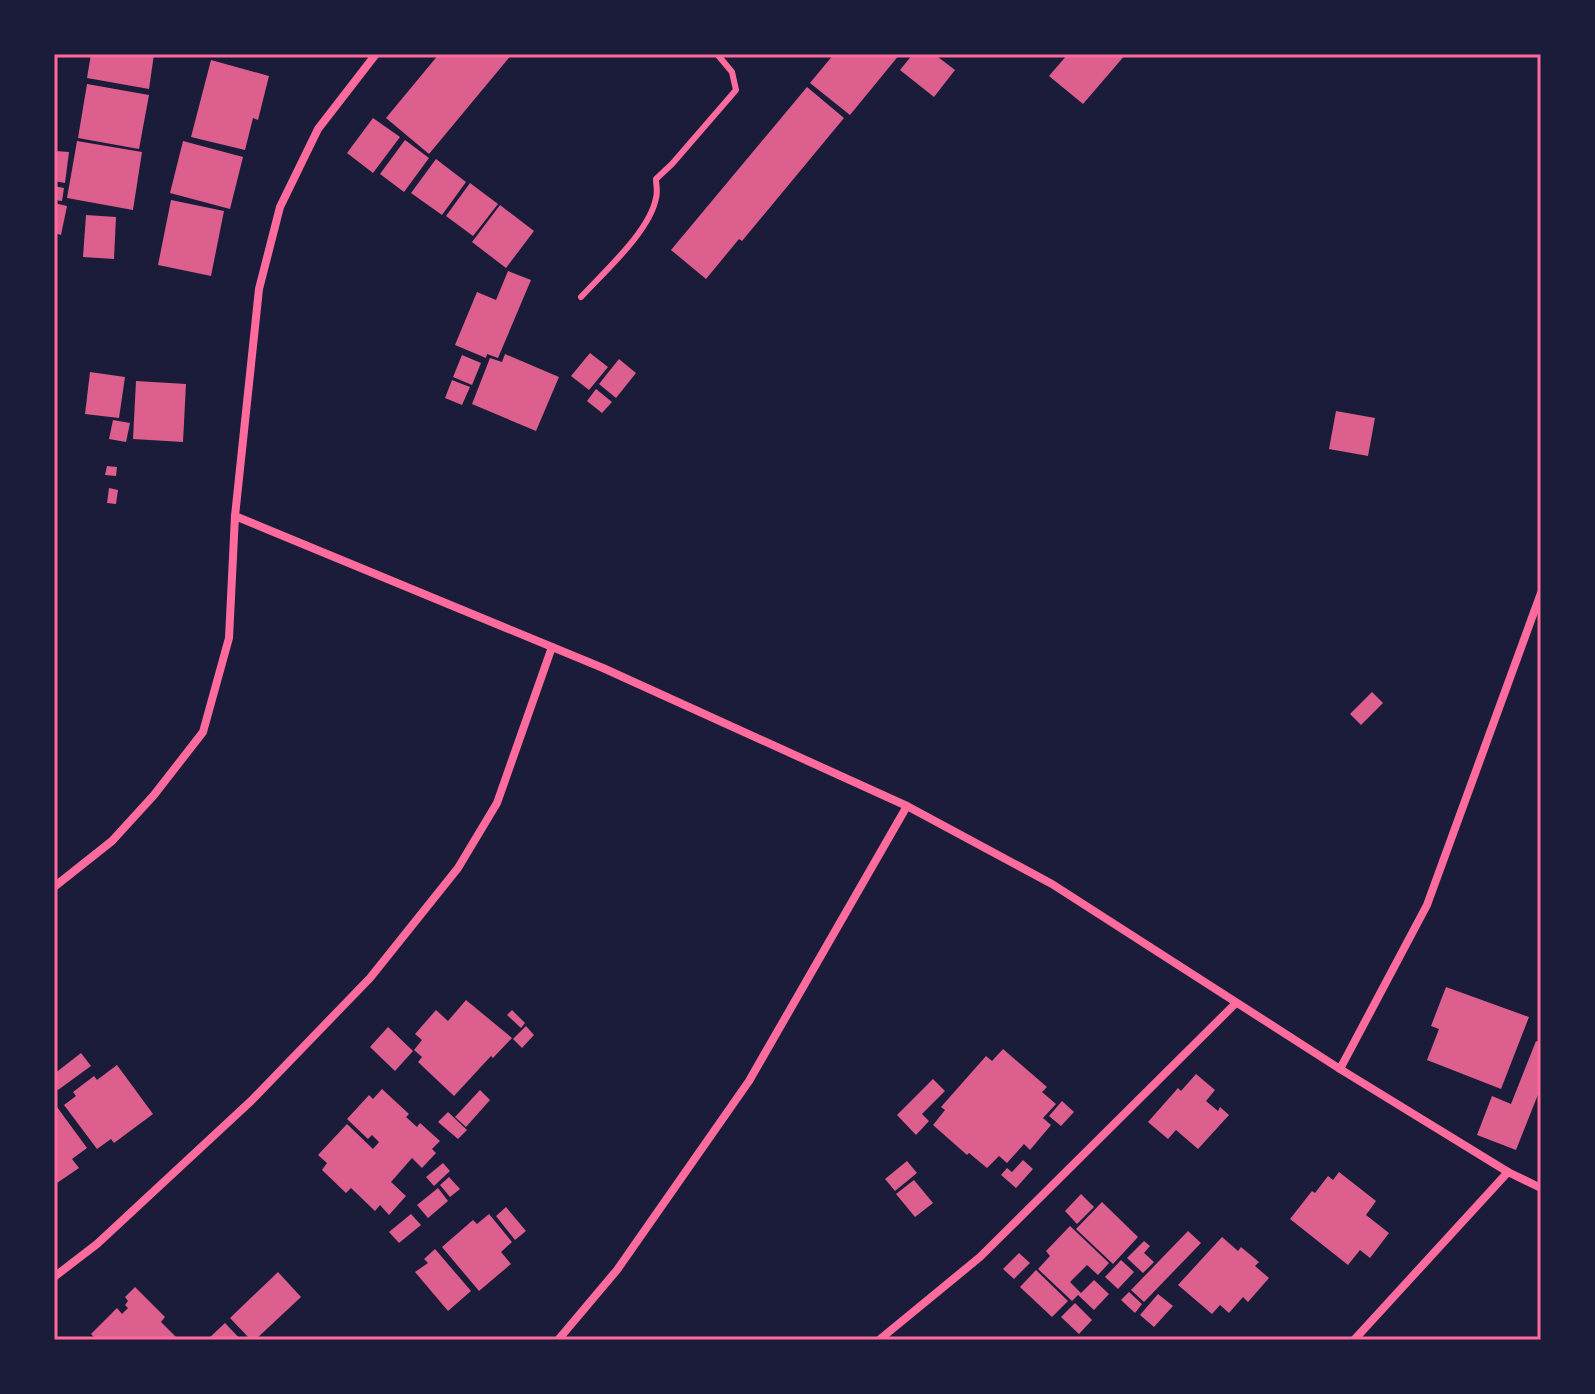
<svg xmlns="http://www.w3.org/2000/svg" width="1595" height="1394" viewBox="0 0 1595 1394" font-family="Figtree,sans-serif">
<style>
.building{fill:#dd5f8e}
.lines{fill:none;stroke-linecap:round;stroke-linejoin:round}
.service{stroke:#ff6b9d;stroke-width:6}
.minor{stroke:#ff6b9d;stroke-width:8}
.neatline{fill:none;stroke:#ff6b9d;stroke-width:3}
</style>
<rect width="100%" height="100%" fill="#1b1b3a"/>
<g class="building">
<path d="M91 54H154L149 89 87 78Z"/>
<path d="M439 54H512L429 154 386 118Z"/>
<path d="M834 54H900L850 115 810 83Z"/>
<path d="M913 54H934L955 70 934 97 900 70Z"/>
<path d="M1068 54H1126L1083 104 1049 76Z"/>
<path d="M211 60 269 76 258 120 253 118 245 150 191 137Z"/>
<path d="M87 84 149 95 139 149 78 138Z"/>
<path d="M807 87 844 118 742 241 739 239 706 279 671 250Z"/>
<path d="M373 118 400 137 373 173 347 153Z"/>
<path d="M405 140 429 158 404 192 380 174Z"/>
<path d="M77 141 142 152 133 210 67 198Z"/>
<path d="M183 141 243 157 230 209 170 193Z"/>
<path d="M56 151 69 152 65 183 54 181Z"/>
<path d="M436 159 466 182 442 215 411 193Z"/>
<path d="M470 183 498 204 473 236 446 216Z"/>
<path d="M54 186 64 188 62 201 54 200Z"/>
<path d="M171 200 224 211 211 276 158 265Z"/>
<path d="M54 203 67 206 61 235 54 233Z"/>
<path d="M500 205 534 231 506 268 472 242Z"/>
<path d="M86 215 116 217 114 259 83 257Z"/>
<path d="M508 271 531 280 498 358 487 354 486 358 455 345 477 292 496 300Z"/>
<path d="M590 353 608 367 589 390 571 376Z"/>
<path d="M505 354 559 377 536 431 472 404 490 358 502 362Z"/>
<path d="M462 355 481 363 472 385 453 377Z"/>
<path d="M619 359 636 373 616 398 599 384Z"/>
<path d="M90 372 125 377 119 418 85 414Z"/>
<path d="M452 380 470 387 462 405 445 398Z"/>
<path d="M136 381 186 384 183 442 133 439Z"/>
<path d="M596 389 612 402 602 413 587 401Z"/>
<path d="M1336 411 1375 418 1368 456 1329 449Z"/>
<path d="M113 420 130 423 126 442 109 439Z"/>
<path d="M107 466 117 467 116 476 105 475Z"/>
<path d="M109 488 118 490 116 504 107 503Z"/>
<path d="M1372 692 1383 703 1361 725 1350 714Z"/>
<path d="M1446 987 1529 1017 1501 1089 1427 1060 1439 1029 1431 1026Z"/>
<path d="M466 1000 512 1038 493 1058 491 1056 454 1096 418 1062 422 1057 414 1050 422 1040 415 1034 436 1010 448 1021Z"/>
<path d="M512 1010 525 1023 521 1028 507 1015Z"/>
<path d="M526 1026 534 1035 522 1048 513 1039Z"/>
<path d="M388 1027 413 1051 395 1071 370 1047Z"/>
<path d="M1536 1041 1541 1043V1087L1516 1150 1477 1135 1492 1096 1511 1104Z"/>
<path d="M1003 1049 1047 1087 1042 1092 1056 1104 1043 1118 1051 1125 1030 1150 1024 1144 1007 1163 999 1156 987 1168 969 1153 967 1155 933 1125 945 1110 941 1107 986 1056 992 1061Z"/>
<path d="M81 1053 91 1066 58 1090 54 1084V1074Z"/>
<path d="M117 1065 153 1114 114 1143 111 1139 97 1149 64 1105 76 1096 73 1092 94 1076 97 1080Z"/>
<path d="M1196 1074 1215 1090 1206 1101 1218 1111 1220 1107 1229 1115 1198 1149 1176 1130 1168 1139 1148 1122 1178 1088 1181 1091Z"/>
<path d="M933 1079 945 1091 922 1114 929 1121 916 1135 897 1115Z"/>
<path d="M382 1089 409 1114 406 1117 417 1127 420 1123 440 1141 432 1149 436 1153 422 1168 412 1158 391 1182 406 1196 389 1215 380 1205 375 1211 351 1188 346 1193 322 1170 327 1163 318 1155 347 1124 373 1149 379 1142 372 1135 368 1139 347 1119 369 1095 373 1099Z"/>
<path d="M480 1090 490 1100 466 1127 455 1117Z"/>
<path d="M1062 1101 1074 1112 1061 1126 1049 1116Z"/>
<path d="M57 1107 87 1148 72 1159 79 1168 54 1185V1109Z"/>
<path d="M448 1112 467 1130 458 1139 438 1122Z"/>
<path d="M1023 1160 1033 1169 1016 1188 1001 1175 1007 1168 1012 1172Z"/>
<path d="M907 1161 917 1173 895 1191 885 1179Z"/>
<path d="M443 1163 450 1171 434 1186 426 1177Z"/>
<path d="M1339 1172 1376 1201 1366 1215 1389 1233 1370 1258 1360 1250 1348 1265 1290 1219 1312 1191 1315 1193 1328 1176 1333 1180Z"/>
<path d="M449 1177 460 1189 450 1197 440 1185Z"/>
<path d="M914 1180 933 1203 915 1217 896 1194Z"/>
<path d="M438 1188 448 1201 428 1218 417 1205Z"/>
<path d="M1081 1194 1094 1207 1077 1224 1065 1211Z"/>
<path d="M1102 1202 1138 1237 1113 1264 1076 1229Z"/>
<path d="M506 1207 526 1231 515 1240 496 1216Z"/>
<path d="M411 1214 421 1225 399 1243 389 1232Z"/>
<path d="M489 1214 512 1242 501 1252 511 1264 479 1291 442 1247 473 1220 477 1224Z"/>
<path d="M1070 1226 1109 1263 1098 1275 1087 1265 1070 1282 1081 1293 1094 1280 1109 1294 1094 1310 1078 1295 1072 1301 1038 1269 1050 1256 1046 1251Z"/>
<path d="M1188 1231 1201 1243 1144 1302 1131 1290Z"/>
<path d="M1222 1237 1238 1251 1241 1247 1259 1262 1255 1266 1269 1278 1248 1302 1243 1297 1229 1313 1220 1305 1212 1314 1178 1285Z"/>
<path d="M1144 1241 1150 1246 1144 1253 1154 1262 1143 1273 1127 1258Z"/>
<path d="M435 1249 471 1291 448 1311 415 1272 428 1263 424 1259Z"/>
<path d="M1019 1253 1030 1263 1014 1279 1003 1269Z"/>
<path d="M1121 1260 1134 1272 1118 1289 1105 1277Z"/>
<path d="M1036 1270 1068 1301 1052 1317 1020 1287Z"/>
<path d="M278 1272 301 1297 255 1340H251L230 1318Z"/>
<path d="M135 1287 165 1317 161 1322 179 1340H97L91 1334 117 1308 122 1314 128 1308 125 1305 128 1301 125 1297Z"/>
<path d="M1129 1292 1142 1304 1135 1313 1121 1300Z"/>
<path d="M1158 1294 1173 1306 1154 1327 1140 1315Z"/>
<path d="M1075 1303 1092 1320 1079 1334 1061 1317Z"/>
<path d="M225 1323 241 1340H207Z"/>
</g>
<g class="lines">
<path class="service" d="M581 297C604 272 650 231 656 198 658 192 656 185 656 179L672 164 736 90 732 72 717 54"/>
<g class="minor">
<path d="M235 516 603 668 907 806 1052 884 1340 1069 1508 1172 1541 1188"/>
<path d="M54 887 112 841 154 795 203 732 229 638 235 516 259 289 280 207 318 129 376 54"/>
<path d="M1340 1069 1427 905 1541 593"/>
<path d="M54 1277 97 1244 251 1101 370 978 458 868 497 803 552 647"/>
<path d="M558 1340 617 1270 749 1081 907 806"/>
<path d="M879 1340 980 1257 1236 1003"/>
<path d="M1354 1340 1508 1172"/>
</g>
</g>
<rect width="1595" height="1394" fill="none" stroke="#1b1b3a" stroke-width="112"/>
<rect x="56" y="56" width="1483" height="1282" class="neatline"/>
</svg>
